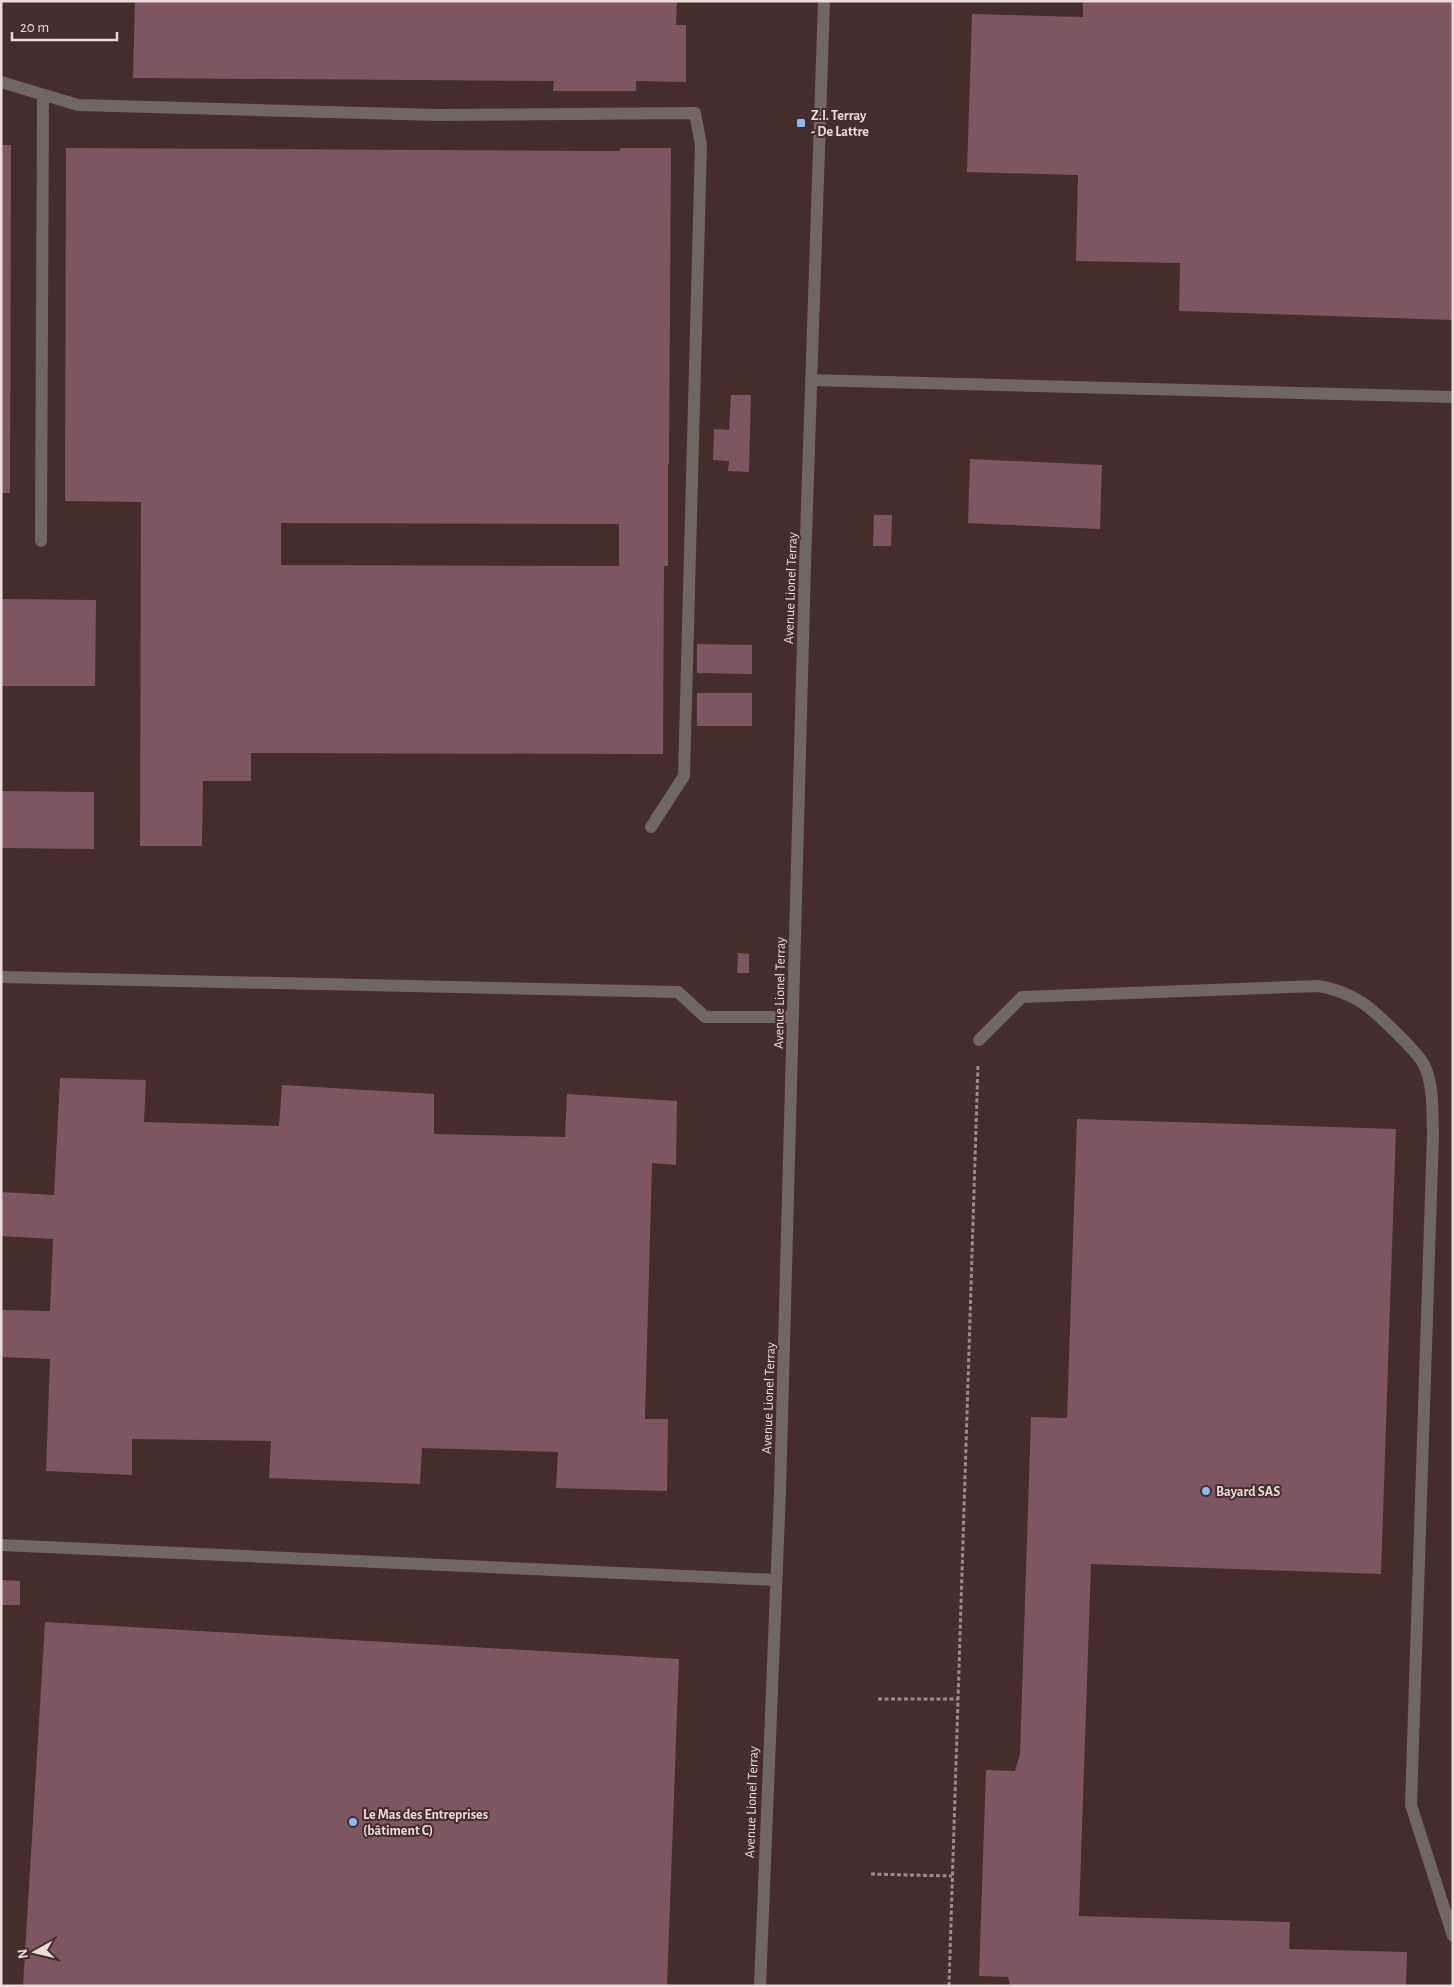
<svg xmlns="http://www.w3.org/2000/svg" width="1454" height="1987" viewBox="0 0 1454 1987" font-family="'Alegreya Sans',sans-serif">
<style>
.building{fill:#7e5662;fill-rule:evenodd}
.lines{fill:none;stroke-linecap:round;stroke-linejoin:round}
.path{stroke:#9e8b89;stroke-width:3;stroke-dasharray:4 2.5;stroke-linecap:butt}
.lane{stroke:#716762;stroke-width:12}
.street{stroke:#716762;stroke-width:12}
.poi-dot{fill:#89bafc;stroke:#442d2b;stroke-width:2}
.labels{text-anchor:middle;stroke-width:4;stroke-linejoin:round;paint-order:stroke}
.poi-label{font-size:14px;font-weight:bold;fill:#ebdcda;stroke:#442d2b;text-anchor:start}
.street-label{font-size:14px;fill:#ebdcda;stroke:#442d2b}
</style>
<rect width="100%" height="100%" fill="#442d2b"/>
<g class="building">
<path d="M135 1H677L676 25H686V82L636 81V91H553L554 81 133 78Z"/>
<path d="M1083 1H1453V320L1179 311 1180 263 1076 261 1078 175 967 172 972 14 1083 17Z"/>
<path d="M1 145H11L10 493H1Z"/>
<path d="M66 148 620 151V148H671L669 464H668V566H664L663 754 251 753V781H203L202 846H140L141 502 65 501ZM281 523 619 524V566L281 565Z"/>
<path d="M731 395H751L749 472 728 471 729 461 713 460 714 429 729 430Z"/>
<path d="M970 459 1102 465 1100 529 968 523Z"/>
<path d="M874 515H892L891 546H873Z"/>
<path d="M1 599 96 600 95 686H1Z"/>
<path d="M697 644 752 645V674L697 673Z"/>
<rect x="697" y="693" width="55" height="33"/>
<path d="M1 791 94 792V849L1 848Z"/>
<path d="M738 953 749 954V973H737Z"/>
<path d="M60 1078 146 1080 144 1122 279 1126 282 1085 434 1094V1134L565 1137 567 1094 677 1101 676 1165 652 1163 645 1419H668L667 1491 556 1488 558 1452 422 1448 420 1484 269 1478 271 1441 132 1439V1475L46 1471 50 1359 1 1357V1310L50 1311 53 1239 1 1236V1192L54 1195Z"/>
<path d="M1077 1119 1396 1129 1381 1574 1091 1564 1079 1916 1290 1922 1289 1949 1407 1952 1406 1986H1010L1008 1977 979 1976 986 1770 1015 1771 1020 1754 1031 1417 1067 1418Z"/>
<path d="M1 1580 20 1581V1605H1Z"/>
<path d="M45 1622 679 1659 667 1986H23Z"/>
</g>
<g class="lines">
<g class="path">
<path d="M878 1699H958"/>
<path d="M871 1874 952 1876"/>
<path d="M949 1986 978 1064"/>
</g>
<g class="lane">
<path d="M1 82 78 105 438 115 695 113 701 145 684 776 651 827"/>
<path d="M811 380 1453 397"/>
<path d="M41 541 43 95"/>
<path d="M1 977 678 992 705 1017H793"/>
<path d="M979 1040 1022 997 1318 986C1333 988 1348 994 1361 1002 1373 1009 1418 1052 1424 1065 1434 1085 1432 1111 1433 1133L1411 1805 1453 1936"/>
<path d="M1 1545 776 1580"/>
</g>
<path class="street" d="M760 1986 780 1492 805 566 824 1"/>
</g>
<g class="poi-dot">
<rect x="796" y="118" width="10" height="10" rx="2.5"/>
<circle cx="1206" cy="1491" r="5"/>
<circle cx="353" cy="1822" r="5"/>
</g>
<g class="labels">
<g class="poi-label">
<text x="811" y="120">Z.I. Terray<tspan x="811" dy="16">- De Lattre</tspan></text>
<text x="1216" y="1496">Bayard SAS</text>
<text x="363" y="1819">Le Mas des Entreprises<tspan x="363" dy="16">(bâtiment C)</tspan></text>
</g>
<g class="street-label">
<text transform="translate(790 588) rotate(-88)" y="5">Avenue Lionel Terray</text>
<text transform="translate(779 993) rotate(-89)" y="5">Avenue Lionel Terray</text>
<text transform="translate(768 1398) rotate(-88)" y="5">Avenue Lionel Terray</text>
<text transform="translate(751 1802) rotate(-88)" y="5">Avenue Lionel Terray</text>
</g>
</g>
<rect width="1454" height="1987" fill="none" stroke="#ebdcda" stroke-width="5"/>
<g transform="translate(35 1952) rotate(262)" stroke="#442d2b" stroke-width="4" paint-order="stroke">
<path d="M0-4L9 19L0 12L-9 19Z" fill="#ebdcda"/>
<text y="-8" font-size="14" font-weight="bold" text-anchor="middle" fill="#ebdcda">N</text>
</g>
<path d="M12 32v8h105v-8" fill="none" stroke="#ebdcda" stroke-width="2.5"/>
<text x="20" y="32" font-size="15" fill="#ebdcda" stroke="#442d2b" stroke-width="4" paint-order="stroke">20 m</text>
</svg>
